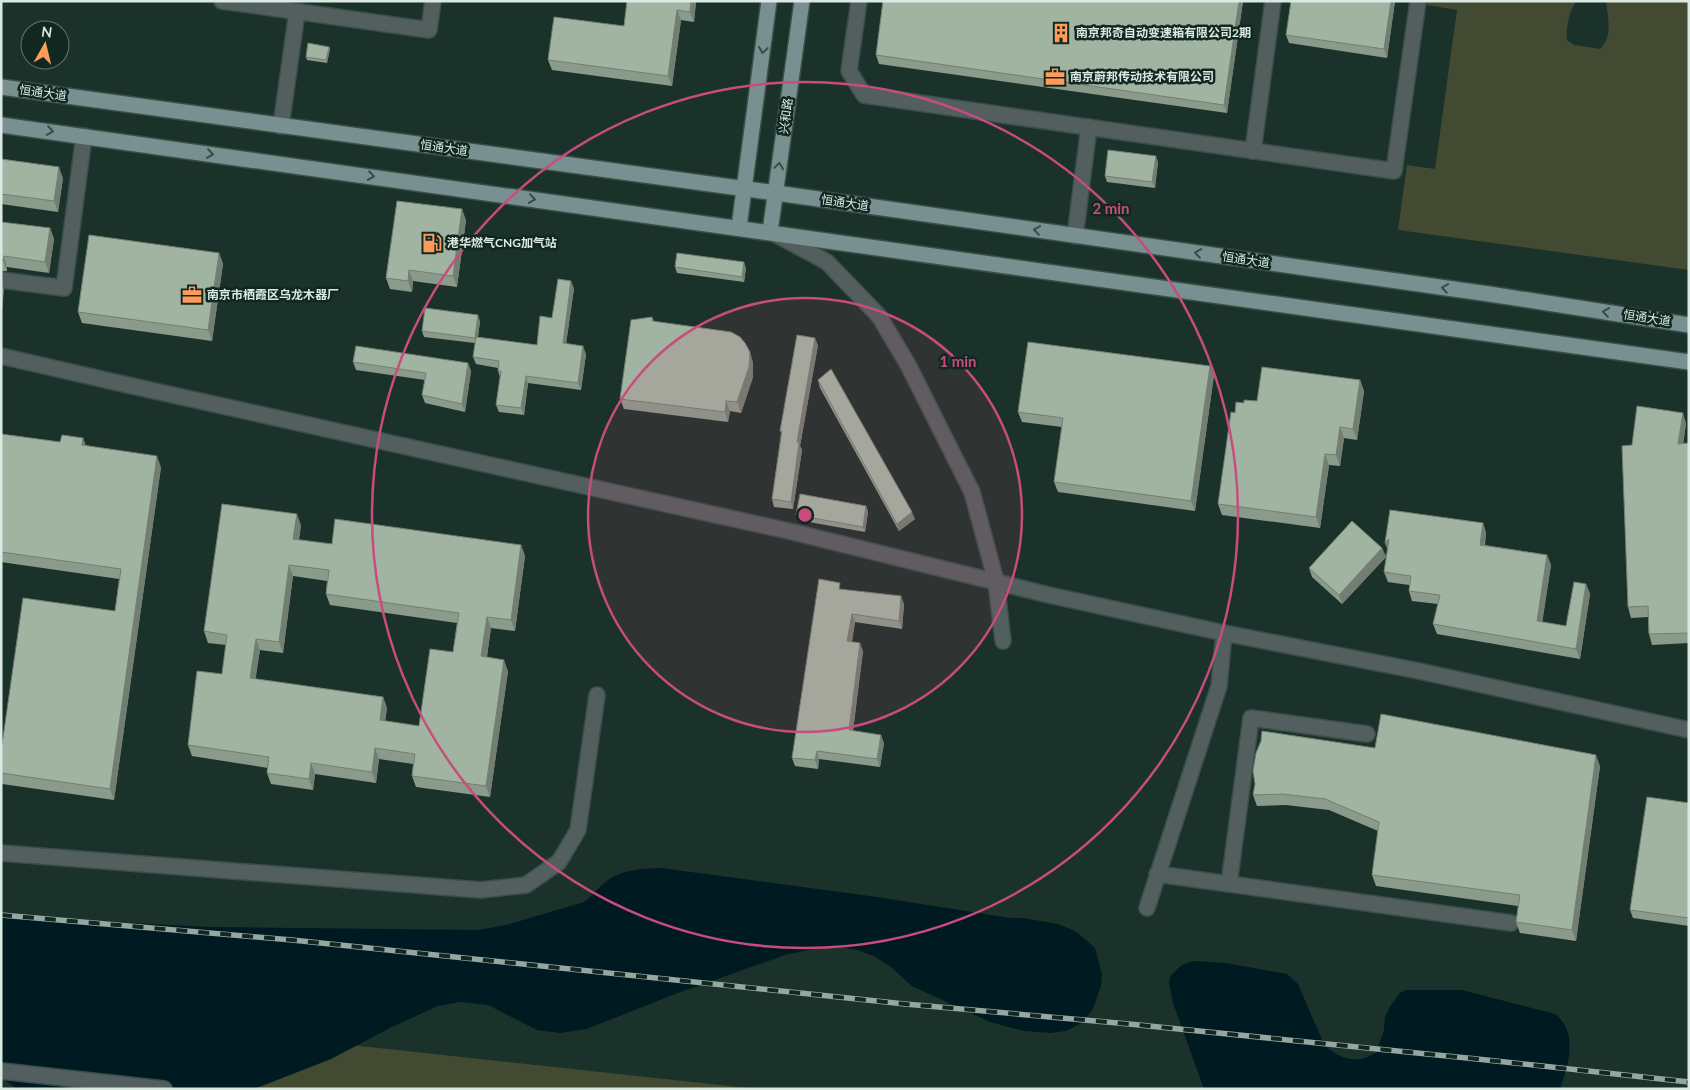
<svg xmlns="http://www.w3.org/2000/svg" width="1690" height="1090" viewBox="0 0 1690 1090" font-family="Lato,'Noto Sans SC',sans-serif">
<style>
.green{fill:#424b32}
.water{fill:#001a21}
.lines{fill:none;stroke-linecap:round;stroke-linejoin:round}
.minor-casing{stroke:#3a4f48;stroke-width:18}
.major-casing{stroke:#3a4f48;stroke-width:18}
.minor{stroke:#535f5f;stroke-width:15}
.major{stroke:#789190;stroke-width:15}
.rail-casing{stroke:#96a7a1;stroke-width:5.5}
.rail{stroke:#112821;stroke-width:4;stroke-dasharray:11;stroke-linecap:butt}
.wall{fill:#8a9b8b;fill-rule:evenodd}
.shaded-wall{fill:#717e71}
.building{fill:#a1b4a2;stroke:#717e71;fill-rule:evenodd}
.oneway{stroke:#354d48}
.ring{fill:none;stroke:#c84c7d;stroke-width:2.5}
.labels{text-anchor:middle;stroke-width:5;stroke-linejoin:round;paint-order:stroke}
.poi-label{font-size:12px;font-weight:bold;fill:#dbe9e3;stroke:#112821;text-anchor:start}
.street-label{font-size:12px;fill:#dbe9e3;stroke:#112821}
.centre{fill:#c84c7d;stroke:#112821;stroke-width:2.5}
.ring-label{font-size:15px;text-anchor:middle;font-weight:bold;fill:#c84c7d;stroke:#112821;stroke-width:5;stroke-linejoin:round;paint-order:stroke}
</style>
<rect width="100%" height="100%" fill="#1b322a"/>
<g class="green">
<path d="M1427 1H1576C1569 13 1566 26 1567 40L1574 45 1600 49C1613 36 1608 19 1606 1H1689V270L1398 230 1407 165 1435 169 1457 10 1427 5Z"/>
<path d="M1 1007 757 1089H263L1 1059Z"/>
</g>
<g class="water">
<path d="M661 868 877 897 1010 918H1023L1058 924 1077 932 1095 948 1102 974 1101 986 1093 1009 1083 1022 1066 1031 1050 1033 1024 1031 990 1022 912 986 892 968 874 956 857 950 835 946 818 948 785 955 675 994 587 1029 560 1033 537 1030 488 1005 461 1002 438 1006 392 1027 331 1059 254 1089H17L6 1081 1 1072V914L30 918 211 927 478 930 506 925 584 902C592 897 597 889 604 883 621 869 641 869 661 868Z"/>
<path d="M1194 961 1226 963 1287 974 1298 984 1324 1044C1332 1054 1351 1063 1364 1058 1368 1057 1372 1054 1376 1053L1384 1030 1385 1017 1391 1005 1400 993 1406 990H1462L1555 1014C1579 1032 1568 1066 1560 1089H1204L1173 1003 1169 982 1171 975 1182 965Z"/>
</g>
<g class="lines">
<defs>
<g id="minor">
<path d="M222 1 429 30 433 1"/>
<path d="M859 1 849 71 864 95 1394 171 1418 1"/>
<path d="M281 126 297 12"/>
<path d="M1253 151 1273 1"/>
<path d="M775 234 827 262 879 316 907 363 972 492 996 581 1003 641"/>
<path d="M1075 236 1089 127"/>
<path d="M1 280 64 288 84 136"/>
<path d="M1 356 132 386 793 532 1049 595 1224 633 1419 671 1689 730"/>
<path d="M1 853 481 890 526 885 559 862 578 830 597 695"/>
<path d="M1157 874 1511 923"/>
<path d="M1229 884 1251 718 1367 734"/>
<path d="M1147 908 1219 686 1224 633"/>
<path d="M1 1071 164 1089"/>
</g>
<g id="major">
<path d="M1 87 776 193 1489 294 1689 325"/>
<path d="M1 125 1689 362"/>
<path d="M739 227 769 1"/>
<path d="M770 232 802 1"/>
</g>
</defs>
<use href="#minor" class="minor-casing"/>
<use href="#major" class="major-casing"/>
<use href="#minor" class="minor"/>
<use href="#major" class="major"/>
<defs>
<path id="rail" d="M1 915 292 940 905 1004 1129 1024 1477 1059 1689 1082"/>
</defs>
<use href="#rail" class="rail-casing"/>
<use href="#rail" class="rail"/>
</g>
<g class="wall">
<path d="M696 1 694 22 681 20 672 86 552 70 548 60 624 26Z"/>
<path d="M883 1H1243L1227 113 879 64 876 55Z"/>
<path d="M1395 1 1387 58 1289 43 1286 35Z"/>
<path d="M329 47 330 49 327 63 307 60 306 57Z"/>
<path d="M1 159 63 178 58 212 1 204Z"/>
<path d="M1158 162 1155 188 1107 182 1105 176Z"/>
<path d="M466 220 457 287 413 281 412 292 390 289 386 278Z"/>
<path d="M1 222 50 228 54 239 49 273 7 267V271H1Z"/>
<path d="M219 253 223 264 212 341 82 323 78 312Z"/>
<path d="M675 267 746 268 744 282 677 273Z"/>
<path d="M574 288 566 344 586 354 581 390 528 383 524 415 499 412 496 405 500 377 498 371V368L476 364 473 357 475 343 424 337 422 331 480 321 478 337 537 345 552 318Z"/>
<path d="M652 317 654 321 753 362V377L741 413 730 411 728 422 624 409 620 399Z"/>
<path d="M818 345 800 446 802 450 793 509 774 507 772 499 781 433 780 431Z"/>
<path d="M353 362 468 363 471 371 465 412 425 403 422 395 425 380 356 370Z"/>
<path d="M1210 366 1214 375 1195 511 1058 492 1054 482 1062 427 1022 422 1018 412Z"/>
<path d="M818 380 915 519 899 531 820 388Z"/>
<path d="M1360 380 1364 391 1357 440 1344 438 1340 466 1329 465 1320 528 1222 515 1218 504 1235 413 1244 403 1257 401Z"/>
<path d="M1686 423 1683 444 1689 443V643L1652 645 1649 634 1648 617 1631 618 1628 607 1632 445Z"/>
<path d="M1 434 60 442 83 438 86 446 161 467 114 800 2 784 1 781V752L115 611 119 579 1 562Z"/>
<path d="M866 506 868 512 865 532 798 520 796 515Z"/>
<path d="M1483 523 1486 533 1485 545 1547 555 1551 565 1542 622 1566 626 1586 584 1590 594 1580 659 1437 634 1433 624 1438 604 1412 601 1409 591V585L1388 582 1384 572 1388 550 1385 543Z"/>
<path d="M301 525 299 540 332 544 521 545 525 556 515 631 491 628 487 657 508 671 490 797 416 787 412 776 413 764 379 759 376 783 315 774 313 790 271 784 267 773 268 768 192 756 188 745 222 674 226 645 208 643 204 631ZM293 576 327 581 326 594 330 605 457 623 453 652 419 726 385 721 387 708 383 697 255 679 260 650 283 653Z"/>
<path d="M1382 548 1386 557 1342 604 1312 577 1309 568Z"/>
<path d="M843 590 904 604 902 629 855 622 852 642 863 651 853 731 884 743 880 767 819 759 818 769 795 766 792 758Z"/>
<path d="M1375 748 1600 766 1576 941 1520 933 1516 922 1518 906 1376 886 1372 875 1378 831 1329 810 1286 805 1257 806 1253 795Z"/>
<path d="M1689 803V926L1633 918 1630 910Z"/>
</g>
<g class="shaded-wall">
<path d="M691 1H696L694 22 690 12Z"/>
<path d="M1239 1H1243L1227 113 1224 105Z"/>
<path d="M1391 1H1395L1387 58 1384 49Z"/>
<path d="M677 10 681 20 672 86 668 76Z"/>
<path d="M329 47 330 49 327 63 326 60Z"/>
<path d="M1156 156 1158 162 1155 188 1152 182Z"/>
<path d="M59 167 63 178 58 212 54 201Z"/>
<path d="M462 209 466 220 457 287 453 276Z"/>
<path d="M50 228 54 239 49 273 45 262Z"/>
<path d="M219 253 223 264 212 341 208 330Z"/>
<path d="M4 256 7 267V271L3 260Z"/>
<path d="M744 262 746 268 744 282 742 277Z"/>
<path d="M409 270 413 281 412 292 408 281Z"/>
<path d="M1 281 4 290 2 311 1 310Z"/>
<path d="M571 281 574 288 565 351 563 343Z"/>
<path d="M478 315 480 321 477 344 475 338Z"/>
<path d="M815 338 818 345 800 446 802 450 793 509 791 502 797 442Z"/>
<path d="M583 346 586 354 581 390 578 383Z"/>
<path d="M750 352 753 362V377L741 413 737 402Z"/>
<path d="M468 363 471 371 465 412 462 404Z"/>
<path d="M1210 366 1214 375 1195 511 1191 501Z"/>
<path d="M526 376 528 383 524 415 521 408Z"/>
<path d="M1360 380 1364 391 1357 440 1353 429Z"/>
<path d="M726 401 730 411 728 422 725 412Z"/>
<path d="M1683 413 1686 423 1682 454 1678 444Z"/>
<path d="M1340 427 1344 438 1340 466 1336 455Z"/>
<path d="M83 438 87 449 82 445Z"/>
<path d="M1325 454 1329 465 1320 528 1316 517Z"/>
<path d="M157 456 161 467 114 800 110 789Z"/>
<path d="M866 506 868 512 865 532 863 527Z"/>
<path d="M912 512 915 519 899 531 897 524Z"/>
<path d="M297 514 301 525 297 550 293 539Z"/>
<path d="M1483 523 1486 533 1483 555 1480 545Z"/>
<path d="M1389 539V553L1385 543Z"/>
<path d="M521 545 525 556 515 631 511 620Z"/>
<path d="M1382 548 1386 557 1342 604 1339 595Z"/>
<path d="M1547 555 1551 565 1541 631 1537 621Z"/>
<path d="M289 565 293 576 283 653 279 642Z"/>
<path d="M1586 584 1590 594 1580 659 1576 649Z"/>
<path d="M901 596 904 604 902 629 899 621Z"/>
<path d="M852 614 855 622 850 650 847 641Z"/>
<path d="M487 617 491 628 485 668 481 656Z"/>
<path d="M256 639 260 650 254 690 250 678Z"/>
<path d="M860 643 863 651 852 738 849 730Z"/>
<path d="M504 660 508 671 490 797 486 786Z"/>
<path d="M383 697 387 708 384 731 380 720Z"/>
<path d="M881 735 884 743 880 767 877 759Z"/>
<path d="M375 748 379 759 376 783 372 772Z"/>
<path d="M817 751 819 759 818 769 815 760Z"/>
<path d="M1596 755 1600 766 1576 941 1572 930Z"/>
<path d="M311 763 315 774 313 790 309 779Z"/>
</g>
<g class="building">
<path d="M627 1H691L690 12 677 10 668 76 548 60 554 17 624 26Z"/>
<path d="M883 1H1239L1224 105 876 55Z"/>
<path d="M1291 1H1391L1384 49 1286 35Z"/>
<path d="M308 43 329 47 326 60 306 57Z"/>
<path d="M1108 150 1156 156 1152 182 1105 176Z"/>
<path d="M1 159 59 167 54 201 1 194Z"/>
<path d="M397 201 462 209 453 276 409 270 408 281 386 278Z"/>
<path d="M1 222 50 228 45 262 4 256 3 260H1Z"/>
<path d="M89 235 219 253 208 330 78 312Z"/>
<path d="M677 253 744 262 742 277 675 267Z"/>
<path d="M558 279 571 281 563 343 583 346 578 383 526 376 521 408 496 405 501 371H498L499 361 473 357 476 337 537 345 540 316 552 318Z"/>
<path d="M425 308 478 315 475 338 422 331Z"/>
<path d="M652 317V321L731 332 740 337 745 343 750 352 749 367 737 402 726 401 725 412 620 399 631 320Z"/>
<path d="M797 335 815 338 797 442 799 443 791 502 772 499 782 431H780Z"/>
<path d="M1028 342 1210 366 1191 501 1054 482 1063 418 1018 412Z"/>
<path d="M356 346 468 363 462 404 422 395 426 373 353 362Z"/>
<path d="M1262 367 1360 380 1353 429 1340 427 1336 455 1325 454 1316 517 1218 504 1231 412 1235 413 1236 402 1244 403V400L1257 401Z"/>
<path d="M831 369 912 512 897 524 818 380Z"/>
<path d="M1637 406 1683 413 1678 444 1689 443V633L1649 634 1648 606 1628 607 1622 446 1632 445Z"/>
<path d="M1 434 60 442 62 435 83 438 82 445 157 456 110 789 1 773V752L23 598 115 611 121 569 1 552Z"/>
<path d="M800 494 866 506 863 527 796 515Z"/>
<path d="M222 504 297 514 293 539 332 544 335 519 521 545 511 620 487 617 481 656 504 660 486 786 412 776 415 754 375 748 372 772 311 763 309 779 267 773 269 757 188 745 197 671 222 674 227 635 204 631ZM289 565 329 570 326 594 459 613 453 652 430 649 419 726 380 720 383 697 250 678 256 639 279 642Z"/>
<path d="M1390 510 1483 523 1480 545 1547 555 1537 621 1566 626 1574 582 1586 584 1576 649 1433 624 1440 595 1409 591 1411 576 1384 572 1389 539 1385 543Z"/>
<path d="M1352 521 1382 548 1339 595 1309 568Z"/>
<path d="M819 579 840 583 839 589 901 596 899 621 852 614 847 641 860 643 849 730 881 735 877 759 817 751 815 760 792 758Z"/>
<path d="M1381 714 1596 755 1572 930 1516 922 1520 895 1372 875 1379 822 1325 799 1283 794 1253 795 1255 784 1253 771 1256 753 1261 741 1262 731 1375 748Z"/>
<path d="M1647 797 1689 803V918L1630 910Z"/>
</g>
<defs><path id="oneway-chevron" d="M-2-3.5L2.5 0L-2 3.5" fill="none" stroke-width="1.6" stroke-linecap="round" stroke-linejoin="round" transform="scale(1.25)"/></defs>
<g class="oneway">
<use href="#oneway-chevron" transform="translate(763 50) rotate(98)"/>
<use href="#oneway-chevron" transform="translate(50 131) rotate(8)"/>
<use href="#oneway-chevron" transform="translate(210 154) rotate(8)"/>
<use href="#oneway-chevron" transform="translate(779 166) rotate(-82)"/>
<use href="#oneway-chevron" transform="translate(371 176) rotate(8)"/>
<use href="#oneway-chevron" transform="translate(532 199) rotate(8)"/>
<use href="#oneway-chevron" transform="translate(1037 230) rotate(-172)"/>
<use href="#oneway-chevron" transform="translate(1198 253) rotate(-172)"/>
<use href="#oneway-chevron" transform="translate(1445 288) rotate(-172)"/>
<use href="#oneway-chevron" transform="translate(1606 312) rotate(-172)"/>
</g>
<circle cx="805" cy="515" r="217" fill="#c84c7d" fill-opacity=".12"/>
<g class="ring">
<circle cx="805" cy="515" r="217"/>
<circle cx="805" cy="515" r="433"/>
</g>
<defs>
<symbol id="building-bare" viewBox="-9 -9 18 18"><path d="M-4-6H4V6H1V3H-1V6H-4ZM-2.5-4.3h1.7v1.8h-1.7ZM.8-4.3h1.7v1.8H.8ZM-2.5-1h1.7V.8h-1.7ZM.8-1h1.7V.8H.8Z" fill="#ff9b59" stroke="#112821" stroke-width="2.5" paint-order="stroke"/></symbol>
<symbol id="office-bare" viewBox="-9 -9 18 18"><path d="M-6-3h4V-5.5h4V-3h4V5H-6ZM-1-4.5V-3h2v-1.5ZM-6 0V1H6V0Z" fill="#ff9b59" stroke="#112821" stroke-width="2.5" paint-order="stroke"/></symbol>
<symbol id="fuel-bare" viewBox="-9 -9 18 18"><path d="M-5.5-6h7V0h2V4h1.3V-2.5L3-4.5l.8-.8L6-3V5H2.5V1h-1V6h-7ZM-4.2-4.7v3.2H.2V-4.7Z" fill="#ff9b59" stroke="#112821" stroke-width="2.5" paint-order="stroke"/></symbol>
</defs>
<g fill-rule="evenodd">
<use href="#building-bare" x="1047" y="19" width="28" height="28"/>
<use href="#office-bare" x="1041" y="63" width="28" height="28"/>
<use href="#fuel-bare" x="418" y="229" width="28" height="28"/>
<use href="#office-bare" x="178" y="281" width="28" height="28"/>
</g>
<g class="labels">
<g class="poi-label">
<text x="1076" y="37">南京邦奇自动变速箱有限公司2期</text>
<text x="1070" y="81">南京蔚邦传动技术有限公司</text>
<text x="447" y="247">港华燃气CNG加气站</text>
<text x="207" y="299">南京市栖霞区乌龙木器厂</text>
</g>
<g class="street-label">
<text transform="translate(43 93) rotate(8)" y="4">恒通大道</text>
<text transform="translate(786 116) rotate(-82)" y="4">兴和路</text>
<text transform="translate(444 148) rotate(8)" y="4">恒通大道</text>
<text transform="translate(845 203) rotate(8)" y="4">恒通大道</text>
<text transform="translate(1246 260) rotate(8)" y="4">恒通大道</text>
<text transform="translate(1647 318) rotate(9)" y="4">恒通大道</text>
</g>
</g>
<circle cx="805" cy="515" r="8" class="centre"/>
<g class="ring-label">
<text x="1111" y="214">2 min</text>
<text x="958" y="367">1 min</text>
</g>
<rect width="1690" height="1090" fill="none" stroke="#dbe9e3" stroke-width="5"/>
<g transform="translate(45 45) rotate(8)"><circle r="24" fill="#112821" stroke="#62756f"/>
<path d="M0-4L9 19L0 12L-9 19Z" fill="#ff9b59"/>
<text y="-8" font-size="14" font-weight="bold" text-anchor="middle" fill="#dbe9e3">N</text>
</g>
</svg>
